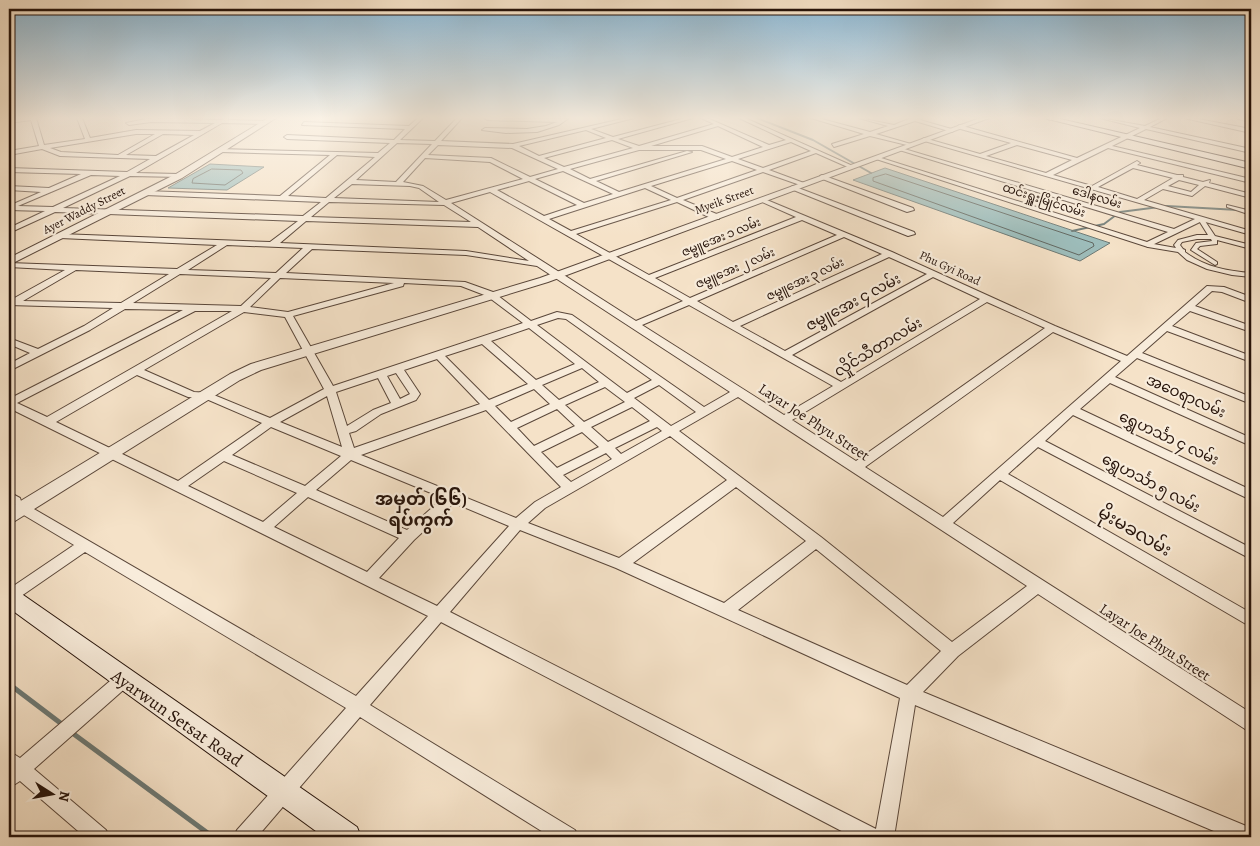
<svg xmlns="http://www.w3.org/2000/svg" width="1260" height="846" viewBox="0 0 1260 846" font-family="Alegreya,'Noto Sans Myanmar',serif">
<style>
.water{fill:#9dbdbb;stroke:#6d7974}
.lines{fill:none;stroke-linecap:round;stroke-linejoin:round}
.shore{stroke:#626862;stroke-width:1}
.stream-far1{stroke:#6d7974;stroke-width:2}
.stream{stroke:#6d7974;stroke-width:5}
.pedestrian-casing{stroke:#5a473a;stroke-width:2}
.minor-casing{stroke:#5a473a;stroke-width:2}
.tertiary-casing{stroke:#5a473a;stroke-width:2}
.secondary-casing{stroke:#26130a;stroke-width:2}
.pedestrian{fill:#f8ecdb;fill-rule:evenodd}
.minor{fill:#f8ecdb;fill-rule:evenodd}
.tertiary{fill:#f8ecdb;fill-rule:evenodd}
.secondary{fill:#f8ecdb;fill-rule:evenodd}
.labels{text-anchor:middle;stroke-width:4.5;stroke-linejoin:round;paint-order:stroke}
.far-street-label{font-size:12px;fill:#26130a;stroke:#f8ecdb}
.street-label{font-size:15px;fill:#26130a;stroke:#f8ecdb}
.quarter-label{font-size:18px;font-weight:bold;fill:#26130a;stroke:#f8ecdb}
.near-street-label{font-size:18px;fill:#26130a;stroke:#f8ecdb}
</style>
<rect width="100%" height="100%" fill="#f5e2c8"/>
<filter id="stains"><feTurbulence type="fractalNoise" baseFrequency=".004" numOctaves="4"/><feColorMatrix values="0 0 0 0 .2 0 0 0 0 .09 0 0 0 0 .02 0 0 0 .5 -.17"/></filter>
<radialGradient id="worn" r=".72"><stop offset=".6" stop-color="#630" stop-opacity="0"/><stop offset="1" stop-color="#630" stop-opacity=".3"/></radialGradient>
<g class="water">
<path d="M210 164 264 167 227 190 168 188Z"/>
<path d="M885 168 1110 243 1080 261 853 180Z"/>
</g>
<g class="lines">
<g class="shore">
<path d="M212 169 241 170 243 173 225 185 192 183 193 179Z"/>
<path d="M886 174 1093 243 1094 246 1079 255 873 181V178Z"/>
</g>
<g class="stream-far1">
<path d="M757 118 813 140 871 173"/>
<path d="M1072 231 1104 224 1120 212 1167 206 1238 210"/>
</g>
<g class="stream">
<path d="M9 684 63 725"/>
<path d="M71 732 213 837"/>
</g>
<defs>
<path id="pedestrian" d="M1199 218H1203L1215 236 1251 245V249L1217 240V244L1200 246 1197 249 1217 262V264L1215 265 1191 250 1196 243 1212 241 1211 239H1197L1182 242 1180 245 1183 249 1185 250V252C1204 267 1228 271 1251 273V277L1232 275 1207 269 1187 260 1178 252 1148 247 1145 245 1148 243 1176 248 1174 245 1178 240 1197 235H1208L1198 219Z"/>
<g id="minor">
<path d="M24 118H36L44 145 85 139 77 118H82L90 138 136 130 200 131 215 123 151 122 129 125 126 123 151 118 220 120 229 118 228 120 268 121 266 124 222 123 136 173 179 174 181 175V177L130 176 63 208 303 216 321 202 145 195 142 193 145 191 280 196 330 155 220 152 218 151V149L378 153 390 143 287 139 284 137 287 135 394 140 405 129 302 125 304 122 409 126 418 118H423L400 140 435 141 457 118H462L441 141 513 144 626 118H634L591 129 613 137 685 118H693L618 139 639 146 714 124 701 118H707L769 145 786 140 739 118H745L855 167 850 168 816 153 769 170 804 183V185H800L763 172 683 200 719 215V219H713L677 202 576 234 649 275 796 217 760 201 759 200 762 198 892 252 1055 326 1127 356 1207 286 1224 287 1251 297V303L1222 292 1212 291 1195 306 1251 326V332L1190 311 1172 326 1251 356V362L1167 331 1142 353 1251 397V404L1137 358 1115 377 1251 438V446L1110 383 1080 409 1251 490V500L1073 415 1045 441 1251 548V559L1038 447 1008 474 1251 613V627L1000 480 953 523 1251 713V731L1245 729 1038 594 958 656 923 692 1251 828V837H1228L915 705 894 837H853L441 622 370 705 575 830 578 837H551L360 717 257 837H234L237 830 346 708 85 552 14 601 9 603V589L74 545 17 511 16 508 17 505 9 503V492L20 498 21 501 20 504 27 505 356 696 428 616 9 408V399L183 310 125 309 90 330 9 371V364L30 353 9 344V338L38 349 84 326 113 308 9 305V301L65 270 9 267V263L177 269 217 245 60 238 56 236 60 234 270 242 298 221 55 212 9 233V228L45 211 9 210 11 205 41 192 9 190V186L49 188 81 174 9 172V168L127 172 150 159 60 156 42 149 9 155V151L39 146 31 120 9 123V119ZM718 126 763 147 732 157 702 146H651ZM586 130 606 138 539 156 519 146ZM136 134H155L118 155 61 152 50 148ZM163 134 194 135 156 156 126 155ZM612 140 633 148 564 167 544 158ZM791 142 811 151 763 168 738 159ZM397 143 432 144 396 182 356 180ZM438 145 512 148 558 169 530 177 491 158 428 155ZM639 150H701L726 159 619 192 596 181 692 152 687 151 590 179 570 169ZM337 155 375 157 326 198 288 196ZM425 158 490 162 523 179 446 200 423 186 403 182ZM732 161 757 170 677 198 651 186ZM563 171 613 194 584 203 535 179ZM91 175 120 176 53 207 18 206ZM529 181 577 205 544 216 497 190ZM352 184 410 186 419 188 439 202 334 198ZM645 188 671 200 571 231 549 219ZM490 192 683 301 636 321 451 203ZM329 202 444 205 471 222 311 217ZM802 220 837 235 690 298 655 278ZM306 221 478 227 529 261 466 251 280 243ZM844 237 882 254 733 322 697 301ZM227 245 303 248 276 273 188 270ZM312 249 466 255 537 266 730 392 704 407 572 315 557 312 531 321 493 292 465 282 286 273ZM889 257 927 274 785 351 740 326ZM76 270 169 274 121 303 23 301ZM180 274 271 278 241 306 133 303ZM933 277 980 299 841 382 792 355ZM280 278 394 283 288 312 250 307ZM404 283 461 286 487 296 523 323 333 386 293 316 403 286ZM987 302 1045 328 856 461 792 420ZM689 305 833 386 784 415 642 325ZM195 311H232L47 417 17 403ZM244 312 285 317 324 389 270 418 209 393 194 392 144 370ZM558 318 566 319 652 380 627 393 537 325ZM529 328 575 364 536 380 491 341ZM1053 332 1121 361 943 517 865 467ZM482 344 528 384 489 400 445 356ZM437 359 480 404 354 448 349 433 356 431 381 414 416 400 420 394 404 370ZM582 368 599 382 559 400 542 385ZM396 373 410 394 400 399 387 376ZM137 375 188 397 204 398 262 423 178 481 56 422ZM378 378 391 403 373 410 347 426 336 392ZM659 385 696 412 671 426 634 398ZM605 387 625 402 584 422 565 405ZM534 389 550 404 511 422 495 406ZM327 396 342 447 280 422ZM738 397 1027 586 952 642 821 537 679 431ZM632 407 650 421 608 442 591 427ZM557 409 575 426 534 446 517 428ZM486 410 561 487 535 502 516 518 361 455ZM271 427 341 456 305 486 232 455ZM657 427 662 431 621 454 615 448ZM582 432 599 447 557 468 541 452ZM670 436 727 480 619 558 528 523 545 508ZM606 453 612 459 571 482 563 475ZM351 460 443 498 407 530 316 490ZM224 461 297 493 263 522 188 486ZM736 487 806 541 724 603 633 563ZM308 497 399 538 367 572 274 527ZM454 503 509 526 437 606 379 578 414 540ZM520 530 616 568 900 698 876 829 450 612ZM816 549 941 651 907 685 738 610Z"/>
<path d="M484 118 561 119 569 118 559 125 537 132 506 133 482 130 485 128 527 129 546 126 557 122 487 120Z"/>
<path d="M811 118H818L870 132 888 126 859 118 894 125 911 118H922L920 120 955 130 952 132 915 121 876 134 911 144V146L870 136 834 147 832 144 864 134Z"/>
<path d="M1046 118H1053L1050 120Z"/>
<path d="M1100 118 1145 126 1162 118H1167L1150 127 1251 149V153L1146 129 1112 146 1251 179V183L1108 148 1053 175 1092 186 1137 161 1140 163 1137 165 1177 175H1183V177L1203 182 1210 180 1209 183 1251 194V198L1205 186 1192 196 1163 189 1144 200 1251 231V235L1202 221 1148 247 873 158 878 157 1147 242 1168 232 896 149 901 148 1174 229 1195 219 921 140 924 138 980 154 1011 143 957 128 959 125 1077 158 1140 128ZM1017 145 1072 160 1046 173 986 156ZM1133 168 1173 178 1137 199 1098 187ZM1179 180 1199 185 1191 192 1168 186Z"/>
<path d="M1184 118H1193L1251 129V133Z"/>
<path d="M1237 118H1251V122L1238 119Z"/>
<path d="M822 175 913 208 914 210 907 212 820 178V176Z"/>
<path d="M793 186 914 232 915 234 908 236 791 189V187Z"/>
<path d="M1227 205 1251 211V215L1227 207Z"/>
<path d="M123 672 129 675 131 680 129 685 34 769 106 830 109 837H85L20 781 9 788V751L20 758 117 675Z"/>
</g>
<g id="tertiary">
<path d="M268 118H276L182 178 9 265V258L176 174Z"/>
<path d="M980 118H989L548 282 261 370 240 380 15 521 9 522V508L230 374 251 364 540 278Z"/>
</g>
<g id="secondary">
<path d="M1044 118H1056L1251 163V169Z"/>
<path d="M9 587 16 590 357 827 361 837H324L9 608Z"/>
</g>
</defs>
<use href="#pedestrian" class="pedestrian-casing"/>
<use href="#minor" class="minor-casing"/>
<use href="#tertiary" class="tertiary-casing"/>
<use href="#secondary" class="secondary-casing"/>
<use href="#pedestrian" class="pedestrian"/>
<use href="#minor" class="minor"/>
<use href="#tertiary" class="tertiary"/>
<use href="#secondary" class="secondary"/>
</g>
<linearGradient id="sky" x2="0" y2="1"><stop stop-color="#8ab8d6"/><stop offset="0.5" stop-color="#faf2e6"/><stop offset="1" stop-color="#faf2e6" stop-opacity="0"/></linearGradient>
<rect width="1260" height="236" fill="url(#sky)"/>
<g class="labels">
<g class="far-street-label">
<text transform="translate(1097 197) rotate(17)" y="4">ဒေါနလမ်း</text>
<text transform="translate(724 200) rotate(-20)" y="4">Myeik Street</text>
<text transform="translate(1044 200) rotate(18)" y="4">ထင်းရှူးမြိုင်လမ်း</text>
<text transform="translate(84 210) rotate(-27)" y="4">Ayer Waddy Street</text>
<text transform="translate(721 237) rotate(-22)" y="4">ဇမ္ဗူအေး ၁ လမ်း</text>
<text transform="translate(735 268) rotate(-23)" y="4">ဇမ္ဗူအေး ၂ လမ်း</text>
<text transform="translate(950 268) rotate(25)" y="4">Phu Gyi Road</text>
<text transform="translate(805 279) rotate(-25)" y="4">ဇမ္ဗူအေး ၃ လမ်း</text>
</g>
<g class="street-label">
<text transform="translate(853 302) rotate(-28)" y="5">ဇမ္ဗူအေး ၄ လမ်း</text>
<text transform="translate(878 347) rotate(-31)" y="5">လှိုင်သီတာလမ်း</text>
<text transform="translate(1186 396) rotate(24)" y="5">အဝေရာလမ်း</text>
<text transform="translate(814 422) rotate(33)" y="5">Layar Joe Phyu Street</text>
<text transform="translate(1169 438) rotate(25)" y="5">ရွှေဟင်္သာ ၄ လမ်း</text>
<text transform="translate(1151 483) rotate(28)" y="5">ရွှေဟင်္သာ ၅ လမ်း</text>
<text transform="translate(1155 642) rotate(33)" y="5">Layar Joe Phyu Street</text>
</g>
<g class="quarter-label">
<text x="421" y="505">အမှတ် (၆၆)<tspan x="421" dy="21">ရပ်ကွက်</tspan></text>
</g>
<g class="near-street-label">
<text transform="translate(1135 531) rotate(30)" y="6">မိုးမခလမ်း</text>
<text transform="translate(177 718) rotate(35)" y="6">Ayarwun Setsat Road</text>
</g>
</g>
<rect width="1260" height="846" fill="none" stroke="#f5e2c8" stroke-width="30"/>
<rect x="10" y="10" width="1240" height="826" fill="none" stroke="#26130a" stroke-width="2.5"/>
<rect x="15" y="15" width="1230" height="816" fill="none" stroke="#26130a"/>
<g transform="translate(52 794) rotate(101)" stroke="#f8ecdb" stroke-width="4" paint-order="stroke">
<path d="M0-4L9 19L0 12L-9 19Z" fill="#26130a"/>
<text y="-8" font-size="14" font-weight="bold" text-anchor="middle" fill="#26130a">N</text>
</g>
<rect width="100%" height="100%" filter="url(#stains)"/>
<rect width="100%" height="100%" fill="url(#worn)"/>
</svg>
